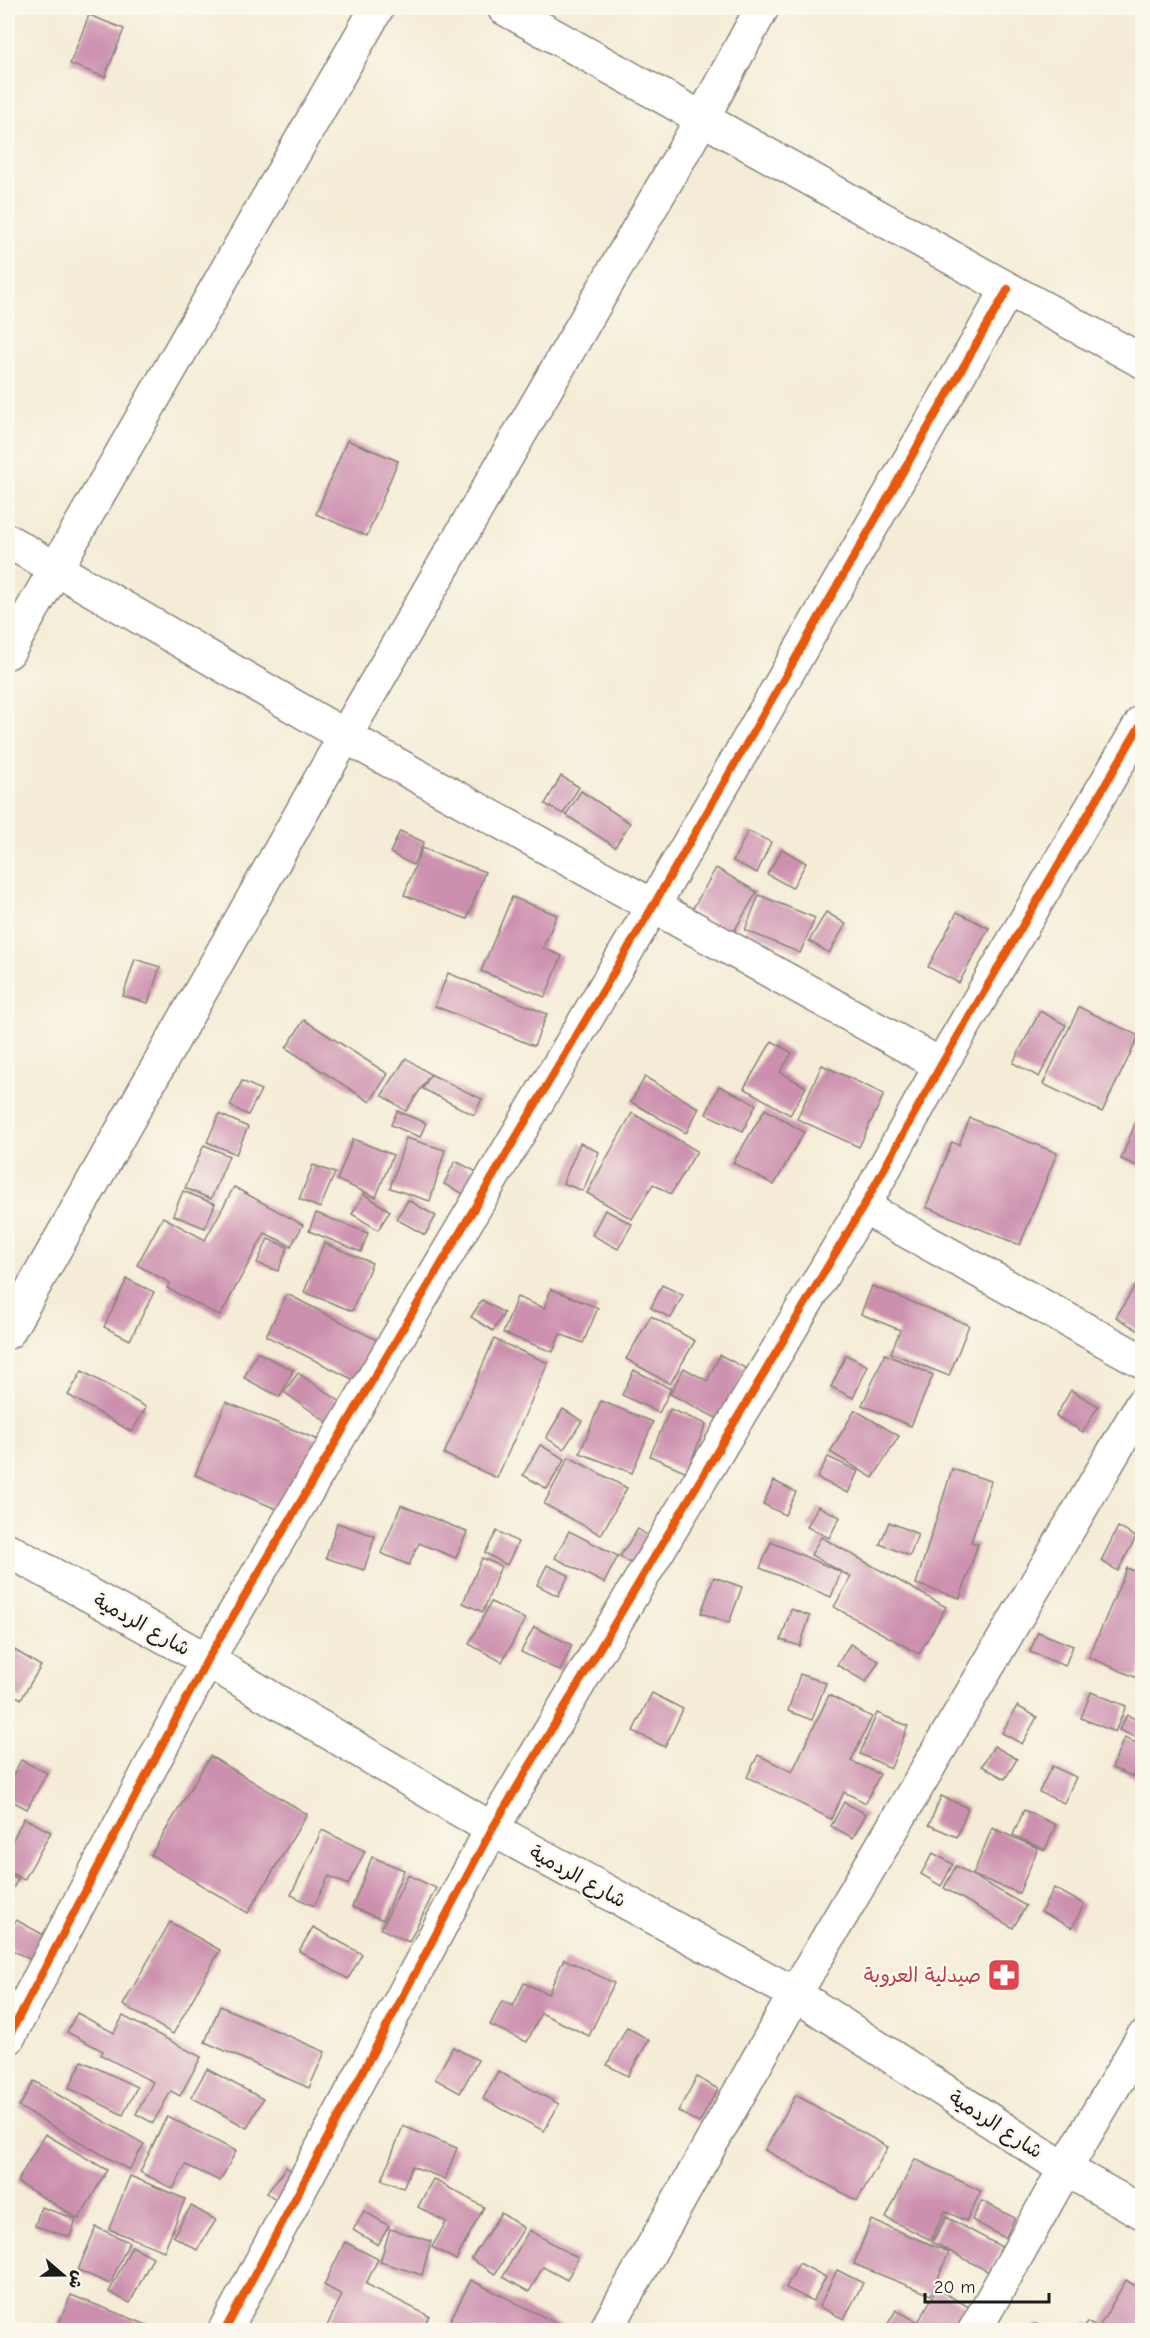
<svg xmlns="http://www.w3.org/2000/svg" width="1150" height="2338" viewBox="0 0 1150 2338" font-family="'Comic Neue','Playpen Sans Arabic',sans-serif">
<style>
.building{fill:#cc90ae}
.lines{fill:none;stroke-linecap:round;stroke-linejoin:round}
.street-casing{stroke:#888479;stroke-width:36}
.secondary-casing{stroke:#888479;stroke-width:36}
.street{stroke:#fff;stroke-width:33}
.secondary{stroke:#fff;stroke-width:33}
.cycleway-casing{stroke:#fbf7ec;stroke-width:11}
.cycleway{stroke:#e8590c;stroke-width:8}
.labels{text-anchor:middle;stroke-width:5;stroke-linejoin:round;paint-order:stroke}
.street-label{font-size:20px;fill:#1c1c1c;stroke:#fbf7ec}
.health-label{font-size:20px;fill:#be3a42;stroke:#fbf7ec;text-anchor:end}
</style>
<rect width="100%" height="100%" fill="#fbf7ec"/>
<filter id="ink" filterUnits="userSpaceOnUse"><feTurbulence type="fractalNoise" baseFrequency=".0167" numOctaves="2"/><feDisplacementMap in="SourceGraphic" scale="12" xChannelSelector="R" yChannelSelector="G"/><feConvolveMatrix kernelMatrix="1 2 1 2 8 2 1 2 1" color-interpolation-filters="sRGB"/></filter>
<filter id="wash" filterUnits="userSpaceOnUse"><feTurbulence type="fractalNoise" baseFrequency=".008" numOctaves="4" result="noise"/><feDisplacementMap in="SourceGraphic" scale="24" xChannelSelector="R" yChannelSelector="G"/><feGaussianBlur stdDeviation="1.35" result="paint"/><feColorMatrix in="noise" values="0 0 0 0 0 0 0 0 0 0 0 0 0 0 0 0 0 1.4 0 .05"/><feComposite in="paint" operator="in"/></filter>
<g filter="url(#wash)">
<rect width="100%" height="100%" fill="#f4ecd6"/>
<g id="blocks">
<g class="building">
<path d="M89 15 124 29 105 77 70 64Z"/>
<path d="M347 440 398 461 367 536 316 514Z"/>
<path d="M561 776 579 787 563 814 545 804Z"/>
<path d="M581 791 630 823 615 847 566 815Z"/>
<path d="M400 831 424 842 413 865 390 853Z"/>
<path d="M748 831 771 842 757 873 733 861Z"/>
<path d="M422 848 485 872 467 919 404 895Z"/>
<path d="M782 849 806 863 792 888 767 874Z"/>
<path d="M716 868 757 892 733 933 692 910Z"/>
<path d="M759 895 815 918 800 953 745 930Z"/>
<path d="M512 897 557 915 543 948 562 956 545 997 481 971Z"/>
<path d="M826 912 846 924 829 953 809 941Z"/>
<path d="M957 912 989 928 959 983 928 967Z"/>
<path d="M135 959 160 967 148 1003 123 996Z"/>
<path d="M448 973 547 1014 534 1046 435 1006Z"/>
<path d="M1079 1007 1139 1036 1102 1112 1043 1084Z"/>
<path d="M1040 1011 1066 1025 1039 1077 1013 1063Z"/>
<path d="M304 1020 388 1074 370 1102 286 1048Z"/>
<path d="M772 1041 792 1053 780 1072 806 1087 790 1115 744 1088Z"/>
<path d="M406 1058 430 1074 482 1099 474 1115 423 1089 430 1075 406 1111 382 1095Z"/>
<path d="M822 1065 884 1094 859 1147 797 1119Z"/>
<path d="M645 1077 699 1108 686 1133 631 1102Z"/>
<path d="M242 1081 261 1090 248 1115 230 1106Z"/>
<path d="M719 1086 756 1104 743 1131 706 1114Z"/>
<path d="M1142 1106V1168L1121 1159Z"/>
<path d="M765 1109 804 1132 774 1185 733 1163Z"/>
<path d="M397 1111 426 1123 420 1137 391 1125Z"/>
<path d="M632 1113 697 1151 671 1194 653 1184 632 1219 587 1193Z"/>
<path d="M219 1114 248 1127 236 1154 207 1142Z"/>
<path d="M970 1118 1057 1153 1020 1245 926 1207 952 1142 959 1145Z"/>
<path d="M406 1138 445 1150 430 1201 390 1188Z"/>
<path d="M353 1139 393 1155 376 1197 337 1180Z"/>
<path d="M580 1143 599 1152 583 1191 563 1183Z"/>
<path d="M204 1145 229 1156 211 1199 185 1188Z"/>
<path d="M455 1161 483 1175 472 1198 444 1184Z"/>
<path d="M313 1165 335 1173 320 1208 299 1199Z"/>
<path d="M234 1187 303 1225 291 1246 265 1233 220 1316 167 1288 170 1283 137 1265 163 1217 205 1240Z"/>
<path d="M183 1191 215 1204 205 1228 173 1215Z"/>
<path d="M364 1194 390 1211 378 1230 352 1214Z"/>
<path d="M408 1200 436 1216 425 1235 396 1219Z"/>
<path d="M605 1210 632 1224 618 1249 592 1235Z"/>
<path d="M316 1213 368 1233 361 1252 309 1231Z"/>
<path d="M268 1239 288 1247 278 1271 257 1263Z"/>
<path d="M324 1243 372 1263 352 1311 304 1292Z"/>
<path d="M127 1279 154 1292 130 1340 104 1327Z"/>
<path d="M662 1285 683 1295 671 1318 651 1308Z"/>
<path d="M872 1286 969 1325 949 1376 891 1353 900 1330 861 1314Z"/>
<path d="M1135 1286 1142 1291V1325L1139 1331 1116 1317Z"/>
<path d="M551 1289 598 1308 583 1343 560 1334 553 1352 503 1333 517 1297 544 1308Z"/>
<path d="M287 1294 379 1341 358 1382 266 1336Z"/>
<path d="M482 1300 504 1313 493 1331 471 1317Z"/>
<path d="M651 1316 695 1341 670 1384 626 1359Z"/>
<path d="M494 1339 548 1363 497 1478 444 1454Z"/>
<path d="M257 1352 293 1370 280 1397 244 1378Z"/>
<path d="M885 1354 933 1375 911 1426 862 1405Z"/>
<path d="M720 1355 747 1369 720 1420 670 1394 684 1368 707 1381Z"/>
<path d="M846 1355 868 1366 853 1398 831 1387Z"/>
<path d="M634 1370 671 1389 659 1413 622 1395Z"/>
<path d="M82 1371 146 1407 132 1432 68 1395Z"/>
<path d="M298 1373 341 1402 327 1422 284 1392Z"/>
<path d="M1071 1390 1098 1406 1083 1432 1056 1416Z"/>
<path d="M601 1401 653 1422 632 1473 580 1453Z"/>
<path d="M226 1402 321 1441 291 1515 195 1475Z"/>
<path d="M563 1409 582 1421 564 1449 546 1438Z"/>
<path d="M670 1409 706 1424 687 1472 650 1456Z"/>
<path d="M855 1410 899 1436 873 1478 830 1452Z"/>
<path d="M540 1445 565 1459 547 1489 523 1475Z"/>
<path d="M569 1457 627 1488 601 1535 544 1504Z"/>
<path d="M828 1457 858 1471 848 1493 817 1478Z"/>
<path d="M952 1469 991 1481 971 1542 978 1544 960 1598 916 1584Z"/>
<path d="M774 1481 796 1492 785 1515 763 1504Z"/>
<path d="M401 1505 467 1532 456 1558 419 1543 409 1565 381 1553Z"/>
<path d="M818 1506 840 1517 829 1538 807 1527Z"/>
<path d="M889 1522 918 1534 910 1556 880 1544Z"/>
<path d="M337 1523 375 1536 364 1570 326 1558Z"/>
<path d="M1118 1527 1136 1537 1118 1571 1101 1561Z"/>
<path d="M638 1529 659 1543 640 1570 620 1556Z"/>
<path d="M497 1531 518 1542 507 1565 485 1553Z"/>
<path d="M569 1531 618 1556 604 1583 555 1558Z"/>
<path d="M821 1537 946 1607 919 1654 834 1607 851 1577 811 1555Z"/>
<path d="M771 1542 841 1572 831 1597 760 1568Z"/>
<path d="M482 1558 501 1566 483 1612 463 1603Z"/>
<path d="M547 1565 569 1575 558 1596 537 1585Z"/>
<path d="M1127 1568 1142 1574V1664L1137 1678 1089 1657Z"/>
<path d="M714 1577 742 1587 729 1623 701 1613Z"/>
<path d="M491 1602 525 1619 502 1662 469 1644Z"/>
<path d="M791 1609 810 1616 800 1646 781 1640Z"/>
<path d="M534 1627 572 1645 560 1671 521 1652Z"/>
<path d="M1038 1632 1073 1646 1065 1666 1030 1652Z"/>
<path d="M850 1644 879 1661 866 1682 837 1665Z"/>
<path d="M8 1646 41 1666 21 1699 8 1691Z"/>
<path d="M800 1674 826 1683 812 1720 788 1711Z"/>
<path d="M1091 1692 1126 1706 1115 1732 1081 1718Z"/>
<path d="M652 1693 683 1709 665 1747 633 1731Z"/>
<path d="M829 1695 872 1717 851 1761 880 1774 866 1803 844 1792 831 1819 747 1777 758 1755 792 1772Z"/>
<path d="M1017 1706 1037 1717 1022 1744 1002 1733Z"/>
<path d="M877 1713 908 1726 891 1768 860 1754Z"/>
<path d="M1127 1715 1142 1722V1740L1119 1730Z"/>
<path d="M1124 1738 1142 1745V1771L1139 1779 1112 1768Z"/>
<path d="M994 1746 1017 1759 1005 1779 982 1766Z"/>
<path d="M210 1756 307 1814 248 1913 151 1855Z"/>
<path d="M21 1760 47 1773 27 1809 8 1799V1785Z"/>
<path d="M1052 1766 1076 1777 1064 1803 1039 1792Z"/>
<path d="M941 1796 968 1808 957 1837 929 1825Z"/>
<path d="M844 1802 866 1814 853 1838 831 1826Z"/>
<path d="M1024 1810 1056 1825 1045 1850 1013 1835Z"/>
<path d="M24 1818 51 1832 24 1880 8 1871V1849Z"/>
<path d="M992 1828 1038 1848 1019 1893 973 1875Z"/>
<path d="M322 1830 365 1851 348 1885 329 1876 314 1906 291 1895Z"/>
<path d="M933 1853 953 1864 941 1886 921 1874Z"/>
<path d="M372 1857 404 1870 383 1920 352 1907Z"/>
<path d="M956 1866 1026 1906 1013 1928 944 1888Z"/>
<path d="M8 1873 18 1879 8 1898Z"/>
<path d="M408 1875 436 1888 409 1942 381 1929Z"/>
<path d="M1054 1888 1084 1904 1072 1928 1041 1912Z"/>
<path d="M16 1920 46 1936 33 1961 8 1948V1937Z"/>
<path d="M170 1922 220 1950 173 2034 123 2005Z"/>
<path d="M313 1927 362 1954 348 1979 299 1951Z"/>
<path d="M564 1959 614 1983 589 2036 541 2013 527 2042 490 2025 502 2001 513 2006 524 1983 548 1994Z"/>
<path d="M220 2006 325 2052 309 2088 205 2042Z"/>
<path d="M77 2013 114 2033 123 2016 201 2057 180 2096 171 2091 153 2123 136 2114 153 2082 101 2055 103 2051 67 2032Z"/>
<path d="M627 2027 649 2040 628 2076 607 2065Z"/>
<path d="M453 2047 478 2060 460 2093 435 2079Z"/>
<path d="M82 2061 137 2087 123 2115 69 2088Z"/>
<path d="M207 2069 263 2099 247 2128 191 2097Z"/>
<path d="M498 2071 559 2104 544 2131 483 2099Z"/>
<path d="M697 2077 718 2089 699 2123 678 2111Z"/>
<path d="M34 2081 144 2144 129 2170 19 2107Z"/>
<path d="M796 2095 888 2147 857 2201 765 2150Z"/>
<path d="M167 2116 236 2151 220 2181 186 2165 173 2189 140 2172Z"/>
<path d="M403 2126 457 2148 445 2179 412 2166 403 2188 382 2180Z"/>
<path d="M45 2134 107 2170 79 2219 17 2182Z"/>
<path d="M915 2159 981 2191 966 2221 945 2211 931 2240 886 2218Z"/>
<path d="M286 2167 307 2182 288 2208 267 2193Z"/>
<path d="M130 2176 185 2199 164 2251 109 2229Z"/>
<path d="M433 2179 484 2207 456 2260 432 2247 446 2222 418 2207Z"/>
<path d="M982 2201 1015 2218 1005 2238 972 2220Z"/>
<path d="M191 2206 216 2220 197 2250 173 2236Z"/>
<path d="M41 2207 76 2219 70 2237 35 2226Z"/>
<path d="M364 2211 389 2226 378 2245 353 2230Z"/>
<path d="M501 2213 524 2228 495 2274 471 2259Z"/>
<path d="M946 2217 1002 2247 989 2272 932 2242Z"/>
<path d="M871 2220 949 2252 931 2295 854 2264Z"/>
<path d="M96 2227 129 2242 110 2284 78 2270Z"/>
<path d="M390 2229 431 2241 422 2275 380 2262Z"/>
<path d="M529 2230 578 2258 567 2280 543 2267 529 2292 503 2277Z"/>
<path d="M345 2242 378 2259 366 2284 429 2316 422 2330H325L342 2295 324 2285Z"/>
<path d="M132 2246 153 2257 130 2303 109 2292Z"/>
<path d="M799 2263 826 2277 813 2301 786 2288Z"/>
<path d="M837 2270 863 2283 844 2319 819 2307Z"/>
<path d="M471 2280 562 2326 559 2330H464L449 2323Z"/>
<path d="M1126 2280 1142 2290V2330H1108L1100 2325Z"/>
<path d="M937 2289 976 2311 965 2330H884L896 2310 918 2322Z"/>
<path d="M71 2295 160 2330H56Z"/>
<path d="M1087 2322 1101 2330H1083Z"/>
<path d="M1035 2324 1051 2330H1033Z"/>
</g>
</g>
</g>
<g filter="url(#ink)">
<use href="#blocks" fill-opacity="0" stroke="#888479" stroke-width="1.5"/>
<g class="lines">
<defs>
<g id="street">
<path d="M504 8 1008 289 1142 361"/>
<path d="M8 541 345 736 941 1065"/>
<path d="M8 652 377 8"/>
<path d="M863 1207 1142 1361"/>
<path d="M8 1332 345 736 702 119 762 8"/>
<path d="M8 2038 207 1660 653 906 1008 289"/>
<path d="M225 2330 492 1829 863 1207 941 1065 1142 722"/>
<path d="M606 2330 795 1994 1142 1404"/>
<path d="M975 2330 1065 2169 1142 2038"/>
</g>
<path id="secondary" d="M8 1550 207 1660 492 1829 795 1994 1065 2169 1142 2212"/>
</defs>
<use href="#street" class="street-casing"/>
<use href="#secondary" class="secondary-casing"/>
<use href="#street" class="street"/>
<use href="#secondary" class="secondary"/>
<defs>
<g id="cycleway">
<path d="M8 2038 207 1660 653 906 1008 289"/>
<path d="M225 2330 492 1829 863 1207 941 1065 1142 722"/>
</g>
</defs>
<use href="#cycleway" class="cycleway-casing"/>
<use href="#cycleway" class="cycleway"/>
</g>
</g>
<defs>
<symbol id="pharmacy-square" viewBox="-11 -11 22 22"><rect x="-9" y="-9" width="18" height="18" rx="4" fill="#e0444e" stroke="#fbf7ec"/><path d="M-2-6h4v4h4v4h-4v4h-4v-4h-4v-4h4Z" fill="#fff"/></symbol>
</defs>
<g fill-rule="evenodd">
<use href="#pharmacy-square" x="985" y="1956" width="38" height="38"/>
</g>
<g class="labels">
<g class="street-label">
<text transform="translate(142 1624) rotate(29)" y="7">شارع الردمية</text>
<text transform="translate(578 1876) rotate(29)" y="7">شارع الردمية</text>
<text transform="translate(996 2124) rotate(33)" y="7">شارع الردمية</text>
</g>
<g class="health-label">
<text x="981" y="1982">صيدلية العروبة</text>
</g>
</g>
<rect width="1150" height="2338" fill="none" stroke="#fbf7ec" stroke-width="30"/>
<g transform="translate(63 2275) rotate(110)" stroke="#fbf7ec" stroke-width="4.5" paint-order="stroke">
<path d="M0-4.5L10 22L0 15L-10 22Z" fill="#1c1c1c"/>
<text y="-9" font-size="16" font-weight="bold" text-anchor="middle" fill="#1c1c1c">ش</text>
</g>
<path d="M925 2293v9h124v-9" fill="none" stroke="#1c1c1c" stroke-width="3"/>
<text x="934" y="2293" font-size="18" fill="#1c1c1c" stroke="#fbf7ec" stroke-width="4.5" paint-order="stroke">20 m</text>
</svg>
